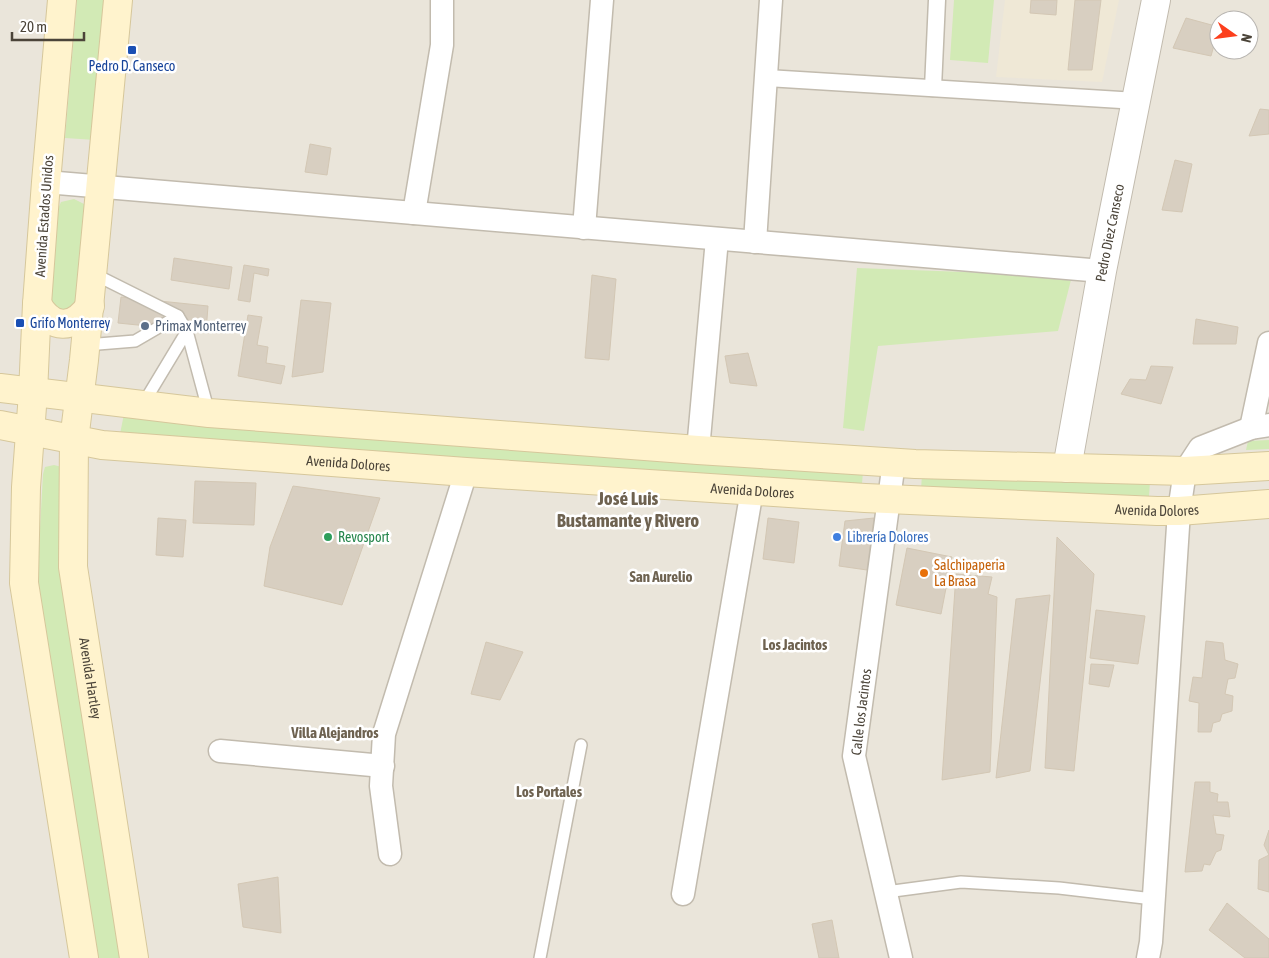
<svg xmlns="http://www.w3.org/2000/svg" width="1269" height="958" viewBox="0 0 1269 958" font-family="'Asap Condensed',sans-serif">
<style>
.residential{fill:#eae5da;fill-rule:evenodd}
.education{fill:#efe8d6}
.green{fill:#d2eab5}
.building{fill:#d8cfc1;stroke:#d3c7b4}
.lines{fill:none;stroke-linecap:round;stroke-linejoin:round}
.service-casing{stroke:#c2bbae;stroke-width:14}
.pedestrian-casing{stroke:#c2bbae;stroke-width:19}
.minor-casing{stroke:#c2bbae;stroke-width:25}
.tertiary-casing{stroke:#c2bbae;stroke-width:30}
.secondary-casing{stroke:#d6c79b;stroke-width:30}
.service{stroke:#fff;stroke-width:11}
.pedestrian{stroke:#fff;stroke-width:16}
.minor{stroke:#fff;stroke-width:22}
.tertiary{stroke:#fff;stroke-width:28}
.secondary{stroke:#fff3cd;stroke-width:28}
.transit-dot{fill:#1a4fb4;stroke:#fff;stroke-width:2}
.service-dot{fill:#5c6f8a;stroke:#fff;stroke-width:2}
.leisure-dot{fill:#2e9e5b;stroke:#fff;stroke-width:2}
.shop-dot{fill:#3f7fe0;stroke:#fff;stroke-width:2}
.food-dot{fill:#e8710a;stroke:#fff;stroke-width:2}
.labels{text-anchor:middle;stroke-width:5;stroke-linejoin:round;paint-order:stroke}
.transit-label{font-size:14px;fill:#164399;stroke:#fff}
.street-label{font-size:14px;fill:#4b4439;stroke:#fff}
.service-label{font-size:14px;fill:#4e5e75;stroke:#fff;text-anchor:start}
.leisure-label{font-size:14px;fill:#27864d;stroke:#fff;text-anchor:start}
.shop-label{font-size:14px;fill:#366cbe;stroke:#fff;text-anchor:start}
.food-label{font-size:14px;fill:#c56008;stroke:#fff;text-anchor:start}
.neighbourhood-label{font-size:15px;font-weight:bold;fill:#6e6250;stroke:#fff}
.district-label{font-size:19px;font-weight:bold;fill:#6e6250;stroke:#fff}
</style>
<rect width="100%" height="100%" fill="#f6f3ec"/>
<path class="residential" d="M0 0H1269V958H0ZM1219 20H1249V50H1219Z"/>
<path class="education" d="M1005 0H1119L1102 82 996 77Z"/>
<g class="green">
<path d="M77 0H105L95 140 65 138Z"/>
<path d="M954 0H994L988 63 950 60Z"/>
<path d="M74 199 84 204 89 213 81 303 69 318 48 302 57 211 61 202Z"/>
<path d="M857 268 1072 276 1058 331 878 346 864 431 843 428Z"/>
<path d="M124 414 863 471 862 484 596 468 120 434Z"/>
<path d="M1269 440V449L1246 450 1248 441Z"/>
<path d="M54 465 62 467 122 958H96L37 582 43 474 45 467Z"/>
<path d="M922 475 1150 482 1149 496 921 489Z"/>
</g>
<g class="building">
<path d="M1031 0H1057L1056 15 1030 13Z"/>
<path d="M1075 0H1101L1092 70H1068Z"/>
<path d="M1186 18 1219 27 1211 56 1173 48Z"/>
<path d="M1260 109 1269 110V134L1249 136Z"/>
<path d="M310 144 331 148 327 175 305 172Z"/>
<path d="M1175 160 1192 164 1182 212 1162 210Z"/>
<path d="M174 258 232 267 229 289 171 280Z"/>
<path d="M244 265 269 269 268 276 254 273 250 302 238 300Z"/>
<path d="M592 275 616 279 609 360 585 358Z"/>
<path d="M121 297 208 306 206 332 118 323Z"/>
<path d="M301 300 331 303 323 372 292 377Z"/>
<path d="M248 315 262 317 257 345 268 347 266 363 285 366 281 384 238 376Z"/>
<path d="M1196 319 1238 327 1236 344H1193Z"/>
<path d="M748 353 757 386 730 383 725 356Z"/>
<path d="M1151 366 1173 367 1161 404 1121 394 1130 379 1146 380Z"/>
<path d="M195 481 256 483 254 525 193 523Z"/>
<path d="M293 486 380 498 342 605 264 586 270 547Z"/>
<path d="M158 518 186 520 183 557 156 555Z"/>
<path d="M768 518 799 522 794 563 763 559Z"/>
<path d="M874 518 867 570 839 566 845 521Z"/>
<path d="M1057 537 1094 574 1074 771 1045 768Z"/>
<path d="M907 548 952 557 941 614 896 605Z"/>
<path d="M956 574 992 577 988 594 997 597 990 772 942 780Z"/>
<path d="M1050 595 1030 771 996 778 1016 599Z"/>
<path d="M1096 610 1145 616 1138 664 1090 658Z"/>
<path d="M1206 641 1223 643 1225 660 1238 664 1235 678 1228 679 1225 694 1233 696 1232 711 1222 714 1220 721 1213 723 1211 732H1198L1199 703 1189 701 1193 677 1202 678Z"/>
<path d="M486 642 523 652 500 700 471 694Z"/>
<path d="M1091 664 1114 665 1109 687 1089 684Z"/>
<path d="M1195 782H1210V792L1218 794 1217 802H1228L1230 817 1213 815 1216 834 1224 835 1221 850 1216 852 1210 865 1204 864 1202 871 1185 872Z"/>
<path d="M1269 830V892L1258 889 1259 860 1269 855 1264 845Z"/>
<path d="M278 877 281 933 243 927 238 884Z"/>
<path d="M1227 903 1269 939V958H1245L1209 930Z"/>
<path d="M832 920 839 958H819L812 924Z"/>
</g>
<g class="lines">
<defs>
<g id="service">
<path d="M92 273 178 316 187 331 209 413"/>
<path d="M86 345 135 341 178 316"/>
<path d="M143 404 187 331"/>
<path d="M886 892 961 882 1059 888 1153 899"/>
<path d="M540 958 581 745"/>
</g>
<g id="pedestrian">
<path d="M767 78 1137 101"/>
<path d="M933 88 937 0"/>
</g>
<g id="minor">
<path d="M46 182 1102 271"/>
<path d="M414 213 442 45V0"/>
<path d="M584 228 602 0"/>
<path d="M755 242 771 0"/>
<path d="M1251 428 1269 343"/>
<path d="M698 450 717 239"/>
<path d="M894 462 854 756 901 958"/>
<path d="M220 751 383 766"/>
<path d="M390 854 381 786 384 734 466 472"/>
<path d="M683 894 752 490"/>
<path d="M1148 958 1151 942 1179 511 1185 471 1200 448 1251 428 1269 425"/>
</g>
<g id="tertiary">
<path id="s1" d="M1067 468 1102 271 1156 0"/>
</g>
<g id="secondary">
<path d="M62 0 46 182 37 304 33 393 26 487 24 583 84 958"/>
<path id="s2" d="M118 0 84 360 74 440 73 567 134 958"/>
<path d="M37 304C52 330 73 330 90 306"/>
<path d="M0 388 209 413 698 450 915 464 1185 471 1269 466"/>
<path id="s3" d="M0 425 102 445 466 472 865 498 1157 511H1179L1269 504"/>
</g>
</defs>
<use href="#service" class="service-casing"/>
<use href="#pedestrian" class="pedestrian-casing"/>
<use href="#minor" class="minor-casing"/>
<use href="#tertiary" class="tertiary-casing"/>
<use href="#secondary" class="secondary-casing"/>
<use href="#service" class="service"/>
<use href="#pedestrian" class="pedestrian"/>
<use href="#minor" class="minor"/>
<use href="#tertiary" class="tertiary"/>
<use href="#secondary" class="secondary"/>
</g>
<g class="transit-dot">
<rect x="127" y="45" width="10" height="10" rx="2.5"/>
<rect x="15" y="318" width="10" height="10" rx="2.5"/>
</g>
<circle class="service-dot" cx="145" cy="326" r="5"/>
<circle class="leisure-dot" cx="328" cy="537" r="5"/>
<circle class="shop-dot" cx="837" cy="537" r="5"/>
<circle class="food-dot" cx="924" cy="573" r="5"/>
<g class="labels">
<g class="transit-label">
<text x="132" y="71">Pedro D. Canseco</text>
<text x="30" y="328" text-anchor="start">Grifo Monterrey</text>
</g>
<g class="street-label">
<text transform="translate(44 216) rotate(-86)" y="5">Avenida Estados Unidos</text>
<text dy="5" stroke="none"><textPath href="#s1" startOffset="239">Pedro Diez Canseco</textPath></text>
<text dy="5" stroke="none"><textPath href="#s3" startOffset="351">Avenida Dolores</textPath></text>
<text dy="5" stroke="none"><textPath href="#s3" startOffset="756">Avenida Dolores</textPath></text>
<text dy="5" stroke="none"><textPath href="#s3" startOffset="1161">Avenida Dolores</textPath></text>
<text dy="5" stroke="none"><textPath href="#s2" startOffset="682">Avenida Hartley</textPath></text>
<text transform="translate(861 712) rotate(-83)" y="5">Calle los Jacintos</text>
</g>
<g class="service-label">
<text x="155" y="331">Primax Monterrey</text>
</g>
<g class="leisure-label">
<text x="338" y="542">Revosport</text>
</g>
<g class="shop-label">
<text x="847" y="542">Librería Dolores</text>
</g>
<g class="food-label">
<text x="934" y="570">Salchipaperia<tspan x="934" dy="16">La Brasa</tspan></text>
</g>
<g class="neighbourhood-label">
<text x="661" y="582">San Aurelio</text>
<text x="795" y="650">Los Jacintos</text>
<text x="335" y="738">Villa Alejandros</text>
<text x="549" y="797">Los Portales</text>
</g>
<g class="district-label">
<text x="628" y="505">José Luis<tspan x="628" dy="22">Bustamante y Rivero</tspan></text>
</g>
</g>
<g transform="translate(1234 35) rotate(104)"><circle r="24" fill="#ffffff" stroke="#b7b4b0"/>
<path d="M0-4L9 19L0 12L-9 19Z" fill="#fc3f1d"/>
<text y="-8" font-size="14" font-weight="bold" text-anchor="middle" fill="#4b4439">N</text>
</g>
<path d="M12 32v8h72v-8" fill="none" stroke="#4b4439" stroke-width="2.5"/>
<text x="20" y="32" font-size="15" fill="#4b4439" stroke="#ffffff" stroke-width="4" paint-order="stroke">20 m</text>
</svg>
